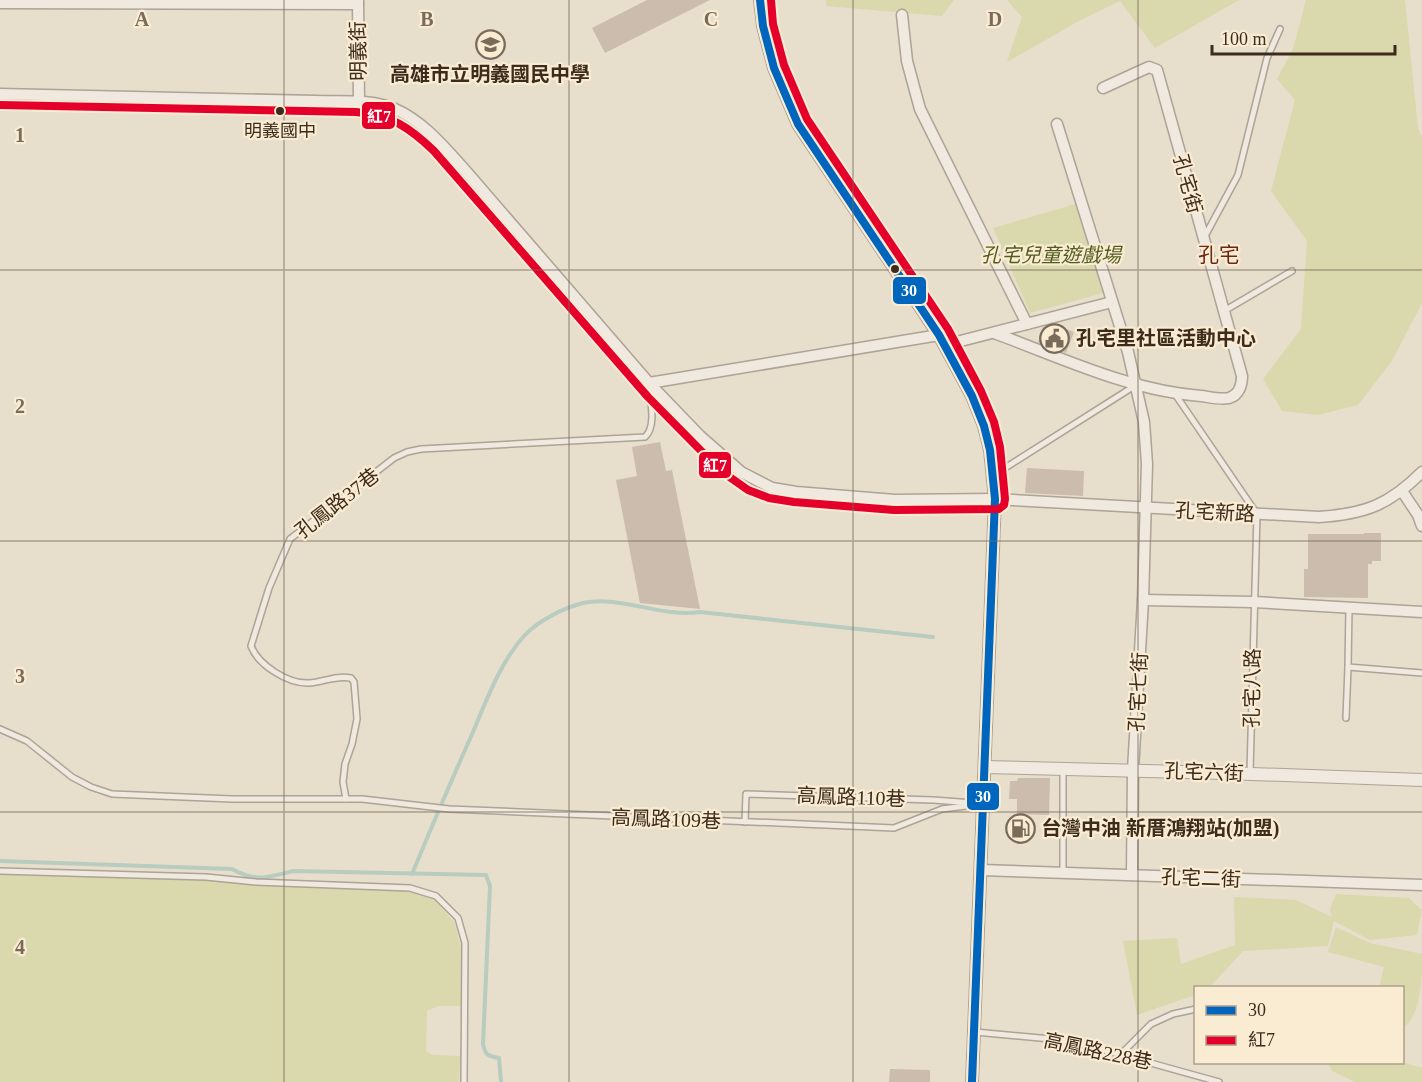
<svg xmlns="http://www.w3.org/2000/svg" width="1422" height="1082" viewBox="0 0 1422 1082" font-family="'Times New Roman','Noto Sans TC',serif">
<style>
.green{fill:#dad8ad}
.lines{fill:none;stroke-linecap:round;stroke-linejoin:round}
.stream{stroke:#b8ccbf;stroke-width:4}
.building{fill:#ccbcad}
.service-casing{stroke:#ada396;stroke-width:8}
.minor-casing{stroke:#ada396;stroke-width:13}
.tertiary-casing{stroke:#ada396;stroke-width:14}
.service{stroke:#efe9e0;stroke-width:5}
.minor{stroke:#efe9e0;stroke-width:10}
.tertiary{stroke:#efe9e0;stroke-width:12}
.bus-1-casing{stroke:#faecd2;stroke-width:12}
.bus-2-casing{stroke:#faecd2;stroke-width:12}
.bus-1{stroke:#0065bd;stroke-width:8}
.bus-2{stroke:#e4002b;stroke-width:8}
.grid{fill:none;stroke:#796a5a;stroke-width:1.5;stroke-opacity:0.55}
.bus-dot{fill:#3d2b1c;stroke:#faecd2;stroke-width:2}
.labels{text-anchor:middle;stroke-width:4.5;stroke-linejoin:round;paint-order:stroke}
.bus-label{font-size:18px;fill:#3d2b1c;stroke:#faecd2}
.street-label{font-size:20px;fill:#3d2b1c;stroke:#faecd2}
.poi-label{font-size:20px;font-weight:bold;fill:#3d2b1c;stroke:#faecd2;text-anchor:start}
.park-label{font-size:20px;font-style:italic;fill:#505c20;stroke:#faecd2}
.neighbourhood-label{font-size:21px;fill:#6f2516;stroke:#faecd2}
.grid-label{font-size:20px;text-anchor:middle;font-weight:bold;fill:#796a5a;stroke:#faecd2;stroke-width:4.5;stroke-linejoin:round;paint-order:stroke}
.line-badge{stroke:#faecd2;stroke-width:2}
.badge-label{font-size:16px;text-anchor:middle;font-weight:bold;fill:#fff}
</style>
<rect width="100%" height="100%" fill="#e8decc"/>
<g class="green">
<path d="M826 0H954L942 16 826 6Z"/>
<path d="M1007 0H1239L1155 48 1120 1 1079 21 1007 62 1022 17Z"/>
<path d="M1306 0H1405L1418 128 1422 137V303L1392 361 1358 405 1318 415 1282 411 1263 379 1301 329 1307 241 1271 191 1295 100 1277 79 1293 49Z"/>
<path d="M1079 203 1107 292 1030 313 993 228Z"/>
<path d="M0 873 206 880 255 885 409 891 434 899 454 922 461 947V1006H438L427 1011 426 1051 432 1055 460 1056 459 1082H0Z"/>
<path d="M1336 894 1409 898 1422 910 1417 935 1370 940 1334 921 1328 946 1243 951 1210 987 1196 988 1195 995 1137 1015 1123 941 1177 938 1181 964 1235 945 1234 897 1296 900 1332 917 1330 909Z"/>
<path d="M1336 927 1370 943 1422 954C1422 979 1422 1014 1403 1028L1402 988 1379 987 1384 967 1328 952Z"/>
<path d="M1402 1062 1422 1068V1082H1355L1332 1071 1328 1063Z"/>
</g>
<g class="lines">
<g class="stream">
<path d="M0 861 232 869C257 883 268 877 293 871L486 875 490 886 483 1044C485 1055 488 1056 499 1058L501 1082"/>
<path d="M412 874C432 826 452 779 473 732 487 699 500 663 524 636 538 621 563 608 583 603 620 595 662 618 700 612L933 637"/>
</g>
</g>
<g class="building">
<path d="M647 0H710L605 53 592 28Z"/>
<path d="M1055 325 1074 332 1066 353 1038 342 1043 327Z"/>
<path d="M660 442 666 471 672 470 700 609 640 603 616 480 637 476 632 447Z"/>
<path d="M1027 468 1084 471 1083 496 1025 493Z"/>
<path d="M1364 533H1381V561H1372V564H1368V598L1304 597V569H1308V534H1364Z"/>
<path d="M1018 778H1050L1049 815 1017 814V799H1009L1010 781H1017Z"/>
<path d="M890 1069 930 1070V1082H889Z"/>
</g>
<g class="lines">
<defs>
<g id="service">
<path d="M1205 236 1238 175 1267 58 1280 29"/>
<path d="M1224 311 1292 271"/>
<path d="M1175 394 1257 514 1250 773"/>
<path d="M994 475 1136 385"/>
<path d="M1349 608 1348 667 1422 673"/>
<path d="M1346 718 1348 667"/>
<path d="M0 729 27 741 72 777 91 787 112 794 232 799H362L449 809 894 828 942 809 982 804"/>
<path d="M346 799 343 782 345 764 352 744 357 719 354 682 351 678C335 675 324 682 309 683 288 684 258 665 251 646L269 588 290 539 394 458 407 452 421 449 645 437C657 426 650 400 649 385"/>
<path d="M745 822 746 794 933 800 973 803"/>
<path d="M0 871 206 877 256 882 410 888 436 896 458 918 465 943 464 1082"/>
<path d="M1063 873V770"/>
<path d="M975 1032 1051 1039 1086 1045 1219 1082"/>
<path d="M1121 1054 1151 1024 1173 1014 1196 1009"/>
</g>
<g id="minor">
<path d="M358 0 359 103"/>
<path d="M0 3 358 4"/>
<path d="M902 15 907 61 920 109 1027 324"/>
<path d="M0 94 316 101C341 102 372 99 395 109 423 121 445 148 465 170L649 383 700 436 741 472 772 488 796 492 895 500 995 499 1319 517C1365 514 1389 505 1422 472"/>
<path d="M1057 124 1128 352 1144 422 1147 464 1143 600 1133 770 1132 875"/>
<path d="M994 333C1060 357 1130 391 1201 396 1209 397 1221 400 1229 398 1239 395 1242 385 1242 376L1157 70 1149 67 1103 88"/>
<path d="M945 345 1112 302"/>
<path d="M649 383 939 335"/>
<path d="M1402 491 1418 515 1422 526"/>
<path d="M1143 600 1254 602 1422 612"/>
<path d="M981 870 1422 885"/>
</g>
<g id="tertiary">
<path d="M760 0 763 26 774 68 798 124 939 335 972 396 984 426 990 450 995 499 972 1082"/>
<path d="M985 767 1225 773 1422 780"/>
</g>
</defs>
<use href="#service" class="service-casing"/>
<use href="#minor" class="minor-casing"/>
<use href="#tertiary" class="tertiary-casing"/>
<use href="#service" class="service"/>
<use href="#minor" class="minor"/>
<use href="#tertiary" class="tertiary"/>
<defs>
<path id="bus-1" d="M760 0 763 26 774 68 798 124 939 335 972 396 984 426 990 450 995 499 972 1082"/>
<path id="bus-2" d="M0 105 356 112C391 115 409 127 434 151L648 397 721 471 748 490 769 498 794 502 894 510 999 509 1004 505 1005 499 1000 447 994 422 981 391 948 329 807 119 784 65 773 24 771 0"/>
</defs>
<use href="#bus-1" class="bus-1-casing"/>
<use href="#bus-2" class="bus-2-casing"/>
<use href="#bus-1" class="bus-1"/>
<use href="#bus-2" class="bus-2"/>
</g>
<path class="grid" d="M284 0V1082M569 0V1082M853 0V1082M1138 0V1082M0 270H1422M0 541H1422M0 812H1422"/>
<defs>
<symbol id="school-ring" viewBox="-11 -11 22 22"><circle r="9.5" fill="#faecd2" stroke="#796a5a" stroke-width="1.5"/><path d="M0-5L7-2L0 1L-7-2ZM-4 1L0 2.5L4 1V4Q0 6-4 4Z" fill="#796a5a"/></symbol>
<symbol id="civic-ring" viewBox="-11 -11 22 22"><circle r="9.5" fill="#faecd2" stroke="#796a5a" stroke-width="1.5"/><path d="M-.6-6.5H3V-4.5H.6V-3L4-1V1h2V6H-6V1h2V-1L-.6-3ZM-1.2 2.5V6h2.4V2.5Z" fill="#796a5a"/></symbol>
<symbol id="fuel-ring" viewBox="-11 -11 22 22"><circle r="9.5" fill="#faecd2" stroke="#796a5a" stroke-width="1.5"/><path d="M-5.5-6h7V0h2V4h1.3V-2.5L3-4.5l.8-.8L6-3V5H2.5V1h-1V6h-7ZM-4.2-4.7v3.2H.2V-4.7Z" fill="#796a5a"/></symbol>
</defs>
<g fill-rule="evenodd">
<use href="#school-ring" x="474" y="28" width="33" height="33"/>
<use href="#civic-ring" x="1038" y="322" width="33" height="33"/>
<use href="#fuel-ring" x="1004" y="812" width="33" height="33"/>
</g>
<g class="bus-dot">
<circle cx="280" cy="111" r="5"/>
<circle cx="895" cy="269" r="5"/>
</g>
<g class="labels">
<g class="bus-label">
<text x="280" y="137">明義國中</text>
</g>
<g class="street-label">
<text transform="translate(358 51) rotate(-91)" y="7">明義街</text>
<text transform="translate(1188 184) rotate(75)" y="7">孔宅街</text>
<text transform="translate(337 503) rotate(-38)" y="7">孔鳳路37巷</text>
<text transform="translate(1215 512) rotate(3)" y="7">孔宅新路</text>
<text transform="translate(1252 688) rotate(-89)" y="7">孔宅八路</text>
<text transform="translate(1138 692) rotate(-87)" y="7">孔宅七街</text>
<text transform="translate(1204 772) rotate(2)" y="7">孔宅六街</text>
<text transform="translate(851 797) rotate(2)" y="7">高鳳路110巷</text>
<text transform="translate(666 819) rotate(2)" y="7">高鳳路109巷</text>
<text transform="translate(1201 878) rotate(2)" y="7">孔宅二街</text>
<text transform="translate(1098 1051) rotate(12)" y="7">高鳳路228巷</text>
</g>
<g class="poi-label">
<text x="490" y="81" text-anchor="middle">高雄市立明義國民中學</text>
<text x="1076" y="345">孔宅里社區活動中心</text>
<text x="1041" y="835">台灣中油 新厝鴻翔站(加盟)</text>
</g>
<g class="park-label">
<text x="1051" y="262">孔宅兒童遊戲場</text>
</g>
<g class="neighbourhood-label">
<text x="1219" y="262">孔宅</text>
</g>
</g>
<g class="grid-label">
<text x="142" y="26">A</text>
<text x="427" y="26">B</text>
<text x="711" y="26">C</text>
<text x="995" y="26">D</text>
<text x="20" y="142">1</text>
<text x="20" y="413">2</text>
<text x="20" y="683">3</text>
<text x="20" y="954">4</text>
</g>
<g class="line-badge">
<rect x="361" y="101" width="35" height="29" rx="6" fill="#e4002b"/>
<rect x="892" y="276" width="35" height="29" rx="6" fill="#0065bd"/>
<rect x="698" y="451" width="34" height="28" rx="6" fill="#e4002b"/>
<rect x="966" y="782" width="34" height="29" rx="6" fill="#0065bd"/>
</g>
<g class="badge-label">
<text x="379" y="122">紅7</text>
<text x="909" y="296">30</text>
<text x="715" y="471">紅7</text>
<text x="983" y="802">30</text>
</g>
<rect x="1194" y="986" width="210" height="78" fill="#faecd2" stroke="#ae9f89" stroke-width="1.5"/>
<rect x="1206" y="1006" width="30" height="9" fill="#0065bd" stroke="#ae9f89" stroke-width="1.5"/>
<text x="1248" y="1016" font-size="18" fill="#3d2b1c">30</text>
<rect x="1206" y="1036" width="30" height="9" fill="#e4002b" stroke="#ae9f89" stroke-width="1.5"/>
<text x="1248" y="1046" font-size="18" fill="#3d2b1c">紅7</text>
<path d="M1212 45v9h183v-9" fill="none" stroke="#3d2b1c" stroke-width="3"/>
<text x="1221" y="45" font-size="18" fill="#3d2b1c" stroke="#faecd2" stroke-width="4.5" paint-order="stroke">100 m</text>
</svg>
